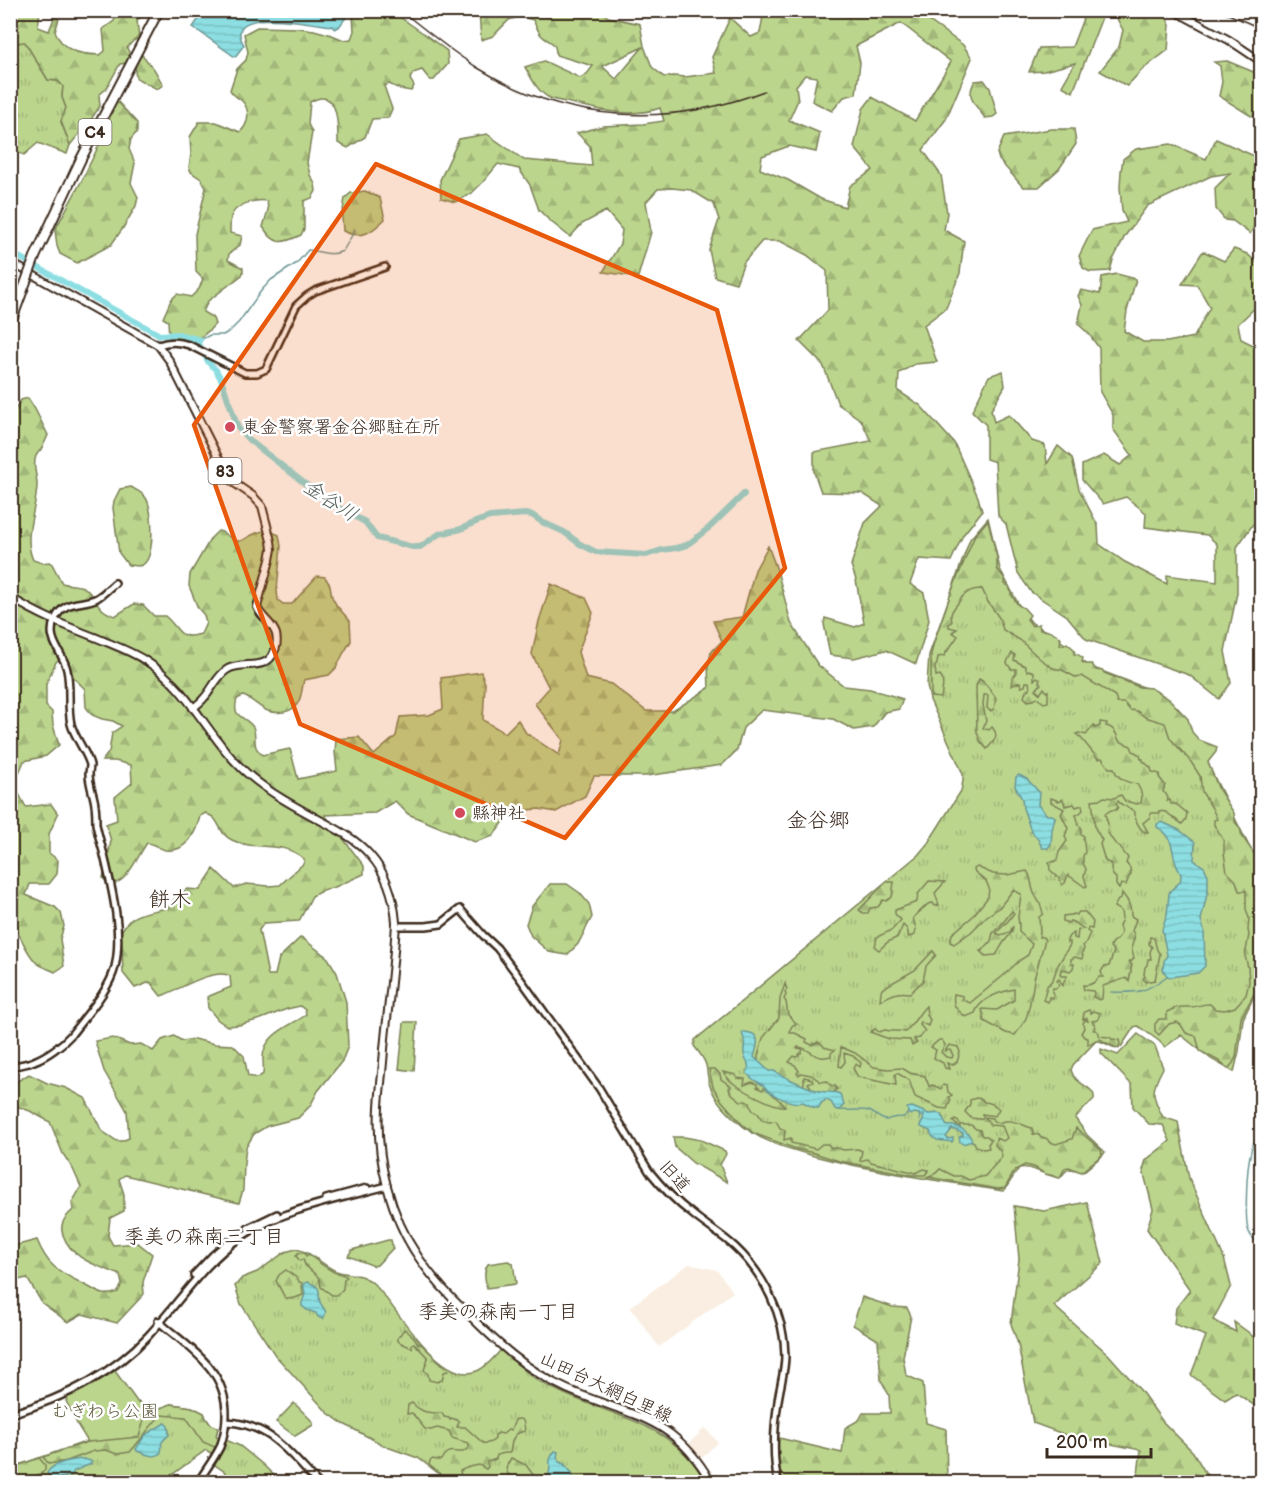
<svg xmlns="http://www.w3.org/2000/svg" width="1272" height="1493" viewBox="0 0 1272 1493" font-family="'Balsamiq Sans','Klee One',sans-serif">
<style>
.built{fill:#f9eee1}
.grass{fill:url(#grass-tufts);stroke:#7b8056;stroke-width:1.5}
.forest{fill:url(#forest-firs);stroke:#7b8056;stroke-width:1.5;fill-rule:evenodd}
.park{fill:#bbd58d;stroke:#7b8056;stroke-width:1.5}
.water{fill:url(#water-rules);stroke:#6c9694;stroke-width:1.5}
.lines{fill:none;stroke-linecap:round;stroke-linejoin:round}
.stream{stroke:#6c9694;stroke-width:1.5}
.river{stroke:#8cdee2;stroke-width:6}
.minor-casing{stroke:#3b2a1e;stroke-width:10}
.major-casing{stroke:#3b2a1e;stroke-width:10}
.highway-casing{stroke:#3b2a1e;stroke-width:12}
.minor{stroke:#fff;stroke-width:5}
.major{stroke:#fff;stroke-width:6}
.highway{stroke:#fff;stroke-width:8}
.rail{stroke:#3b2a1e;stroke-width:1.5}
.highway-bridge-casing{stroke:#3b2a1e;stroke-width:12;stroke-linecap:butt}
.highway-bridge{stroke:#fff;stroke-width:8}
.marked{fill:#e8590c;fill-opacity:0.2;stroke:#e8590c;stroke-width:4.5;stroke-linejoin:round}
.poi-dot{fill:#d1495b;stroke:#fff;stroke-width:2}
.labels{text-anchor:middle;stroke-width:5;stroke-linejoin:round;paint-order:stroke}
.shield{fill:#fff;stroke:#766a62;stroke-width:1.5}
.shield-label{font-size:16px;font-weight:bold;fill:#3b2a1e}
.poi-label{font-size:18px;fill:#3b2a1e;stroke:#fff;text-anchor:start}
.street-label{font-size:18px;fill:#3b2a1e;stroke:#fff}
.park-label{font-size:18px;fill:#615d3f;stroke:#fff}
.water-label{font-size:20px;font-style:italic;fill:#536059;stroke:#fff}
.neighbourhood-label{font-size:20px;fill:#3b2a1e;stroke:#fff}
.quarter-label{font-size:21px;fill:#3b2a1e;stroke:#fff}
</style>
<defs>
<pattern id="grass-tufts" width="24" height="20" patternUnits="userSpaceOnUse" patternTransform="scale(1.5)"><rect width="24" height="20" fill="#bbd58d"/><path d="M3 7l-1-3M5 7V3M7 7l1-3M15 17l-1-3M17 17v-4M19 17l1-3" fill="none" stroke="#a2b779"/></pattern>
<pattern id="forest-firs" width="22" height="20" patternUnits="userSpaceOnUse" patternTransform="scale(1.5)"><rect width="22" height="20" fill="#bbd58d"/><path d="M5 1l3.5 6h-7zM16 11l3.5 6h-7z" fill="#a2b779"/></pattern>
<pattern id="water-rules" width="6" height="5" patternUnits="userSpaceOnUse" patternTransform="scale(1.5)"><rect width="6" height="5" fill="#8cdee2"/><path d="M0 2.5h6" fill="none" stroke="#7abfc1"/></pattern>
</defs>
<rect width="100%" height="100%" fill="#fff"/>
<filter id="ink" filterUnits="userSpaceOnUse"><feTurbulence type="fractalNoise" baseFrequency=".0167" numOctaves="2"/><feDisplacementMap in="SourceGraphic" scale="12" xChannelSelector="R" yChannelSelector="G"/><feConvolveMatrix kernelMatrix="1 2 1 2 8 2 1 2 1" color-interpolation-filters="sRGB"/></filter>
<g filter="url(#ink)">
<g class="built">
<path d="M689 1264 717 1270 733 1292 659 1347 630 1307Z"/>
<path d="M705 1428 718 1442 702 1458 688 1444Z"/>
</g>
<g class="grass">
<path d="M25 42 48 80 58 81 63 86 62 97 66 108 61 122 70 145 67 154 38 143 24 155 11 150V50L14 43Z"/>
<path d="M988 518 1000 569 1021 609 1032 623 1052 635 1065 644 1078 658 1091 667 1151 690 1171 701 1180 711 1190 729 1254 856 1261 857V973L1257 990 1243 1019 1239 1051 1234 1072 1211 1059 1181 1035 1165 1047 1159 1041 1138 1026 1134 1027 1121 1047C1109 1050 1106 1040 1096 1041L1073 1065 1071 1070C1075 1086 1096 1086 1094 1099L1075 1118 1087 1135 1105 1152 1103 1155 1083 1172C1069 1168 1069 1166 1060 1178 1046 1177 1032 1165 1019 1168L1004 1191C940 1181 876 1172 814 1156 786 1148 757 1141 736 1120 727 1112 715 1099 711 1088 707 1081 708 1073 706 1065 704 1058 699 1052 694 1046L695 1040 918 855 928 843 961 791 963 781V774L930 700 927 685 929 655 970 539Z"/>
<path d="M296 1249C314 1253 320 1264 336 1271 349 1276 361 1272 374 1284 395 1305 441 1387 477 1371 487 1367 494 1357 501 1350 511 1359 522 1368 533 1377 542 1384 554 1389 565 1394 619 1418 675 1425 706 1482H444L438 1473 418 1458 387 1447 342 1423 328 1413 275 1355 241 1304 235 1286 242 1278 257 1272 285 1252Z"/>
<path d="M172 1404 192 1407 204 1413C206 1421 210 1425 218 1428L216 1436 240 1446 261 1463 281 1482H231L225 1475V1472L215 1465 219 1458 206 1450 162 1482H11L10 1468 85 1442 139 1437 145 1416 151 1411Z"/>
</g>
<g class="forest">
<path d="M11 10 22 11 23 12 40 11 38 27 49 31 54 18 59 19 55 31C63 52 79 54 100 55L105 51 103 29 114 21 117 13 116 11H149L146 14 137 20 139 38 133 41 127 48 129 52 127 63 120 64 106 89 99 95 100 106 90 121 70 145 61 121 66 108 62 97 63 86 58 81 48 80 25 42 14 43 11 50V31L13 25 11 20Z"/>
<path d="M357 11H391L423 33 447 51 448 64 434 80H430L422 70 413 73 410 79 414 86 411 91 400 89 389 84 384 86 392 109 388 118 372 119 365 137 348 148 338 143C338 126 339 85 310 102L308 124 312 132 307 163 310 175 315 184 316 191 312 198 304 201V229L301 235C282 244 275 246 263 227L268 210 267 201C255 199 235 204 231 217 230 222 230 228 230 233L242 236 240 245 229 254 228 260 243 268V272L242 275 208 301 203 312 213 318 215 324C200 342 190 343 169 337L168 321 163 318 171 300 177 294 191 297 199 289 203 279 196 272 195 234 206 188 201 179 191 172 189 167 191 154 190 137 199 122H216L240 132C249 124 251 109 241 100 236 96 233 96 230 90L237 69 246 60 248 52 244 34 257 27 298 28 314 30 332 35 344 40 351 39 354 31 353 16Z"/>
<path d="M479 11H601L608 17 640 24 644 46 652 67 664 77 674 76 685 77 716 73 712 57 730 18 751 37 760 33 764 11H921L925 18 963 45 972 58 946 119 923 150 941 175 947 213 944 230 964 241 960 273 946 308 924 325 937 362 915 364 899 373 898 391 920 405 954 443 978 497 982 511 963 535 951 561 919 559 910 584 924 593 929 620 916 664 886 650 854 658 830 655 824 624 825 618 855 627 864 623 856 580 851 565 865 523 882 506 862 493 821 492 814 472V452L871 441 861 420 838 404 823 365 799 341 828 310 827 271 807 255 780 241H762L744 262 736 283 715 277 709 250 719 220 714 204 691 190 672 188 658 189 646 202 651 232 638 277 603 272 620 244 622 230 606 211 582 224 570 237 550 221 539 210 530 185 519 169 498 164 483 182 471 194 455 202 441 198 440 180 459 139 487 134 524 160 592 166 590 146 577 133 603 126 643 124 664 121 660 108C630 119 596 109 566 102 561 101 553 100 548 97 537 91 531 77 525 67L544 61 580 78 587 74 593 66 556 55C556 39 549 44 541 35 538 31 535 24 533 20L520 16 509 20 493 36 481 40ZM901 23 951 62 915 121 872 97 863 109 854 147 873 170 850 186 845 207 821 199 788 180 760 169 762 156 789 146 816 152 820 133 789 120 798 100 796 86 805 75 817 77 812 101 832 111 844 97 856 94 860 63 856 46ZM643 47 616 79 603 67V66Z"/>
<path d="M1066 11 1103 10 1104 12 1073 92 1062 86 1075 63 1044 71 1029 72 1039 48 1072 47 1084 16Z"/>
<path d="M1119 11H1163L1170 25 1168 50 1142 70 1127 86 1100 71 1119 47 1123 30 1116 17Z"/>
<path d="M142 55 154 69 163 85 157 89 136 78C134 68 135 63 142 55Z"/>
<path d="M1227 61 1261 75V112L1251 116 1219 96 1222 82 1220 66 1214 62Z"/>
<path d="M984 80 990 88 997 114 993 117 985 118C975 104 965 97 975 81Z"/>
<path d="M118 102 137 123V132L131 139 129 149 135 163 131 183 138 197 136 206 123 228 111 245 77 263 60 254 57 246 55 230 82 180 98 147 113 110Z"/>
<path d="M1051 129H1074L1076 144 1059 169 1039 187H1023L999 160 997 153 1004 137Z"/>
<path d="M1216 139 1261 159V215L1250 234 1233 221 1225 220 1216 209 1215 188 1230 173 1211 176 1147 206 1125 236 1113 260 1110 271 1090 272 1083 268 1079 256 1092 230 1127 222 1122 211 1120 187 1121 171 1123 159 1136 149 1171 144 1206 159Z"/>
<path d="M365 191 380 198 385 219C372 232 362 240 343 231L342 217 345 198 351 193Z"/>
<path d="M1234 249 1247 254 1261 266V302L1238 324 1241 339 1257 347H1261V513L1237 547V593L1225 651 1231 683 1219 699 1189 675 1086 639 1067 616 1031 592 1018 573 1006 524 998 516 995 462 986 459V425L972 411 989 376 1003 371 1005 386 991 410 994 422 1009 415 1032 441 1045 445 1047 464 1058 446 1072 458 1079 489 1098 526 1099 544 1125 562 1167 584V575L1217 582V544L1207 535 1145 527 1146 513 1126 497 1103 504 1082 480V465L1104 455 1120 465 1132 455 1113 429V415L1100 392 1099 348 1089 334 1078 324 1082 305 1078 296 1081 290 1100 294 1102 277 1117 274 1136 279 1127 311 1124 331 1143 342H1167L1194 337 1210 307 1197 285 1182 284 1203 251 1224 261Z"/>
<path d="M28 398 35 409 48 435C46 440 44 444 42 448 40 451 37 453 36 456 32 464 37 476 37 484 37 510 22 535 33 560L42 563 49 562 52 564 62 583C70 586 81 584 86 589 99 600 95 609 115 616L134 604 143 605 154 616H165C181 629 177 641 201 634L206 623 204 615 198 608 189 586 190 574 211 538 218 531C227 532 232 542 239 541 242 541 245 539 248 537 261 530 266 529 279 535L281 546 277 590 278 600 283 604H292L317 576 325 577 330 585 332 597 337 606 350 621 351 641 343 654 336 668 329 675 304 680C302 687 302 696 298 703 292 713 278 714 268 711 259 708 253 699 243 696L237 699C231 719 245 715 253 727 256 733 254 741 256 747 256 748 262 755 262 755L290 749 298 779 337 771 335 752 336 739 359 737 374 755 396 736 400 717 429 715 443 709 441 678 481 672 485 683 483 720 505 733 518 720 526 733 559 755 563 740 535 704 549 688 532 654 539 621 551 584 586 598 593 613 578 652 586 678 611 684 646 711H673L709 688 708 667 711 652 722 641 713 621 742 617 755 570 768 546 777 570 791 623 818 665 844 686 870 689 903 699 899 709 885 712 873 727 854 730 833 719 762 710 743 728 737 750 722 765 646 776H594L585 796 556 812 539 809 512 811 493 836 475 842 408 814 395 801 375 813 325 815 364 866V874L335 887 323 890 312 896 299 921 264 923 259 930 268 975H275L279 958 301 937 328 958 337 973 346 1002 348 1046 342 1061 318 1091 310 1106 298 1118 267 1126 254 1134 246 1147 244 1163 243 1190 239 1203 125 1175 119 1179 124 1194V1211L110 1218 108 1236 113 1245 138 1243 152 1254 143 1282 144 1294 117 1323 82 1314 68 1322 42 1303 27 1278 18 1280 11 1295V1242L18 1245 37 1240C48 1267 58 1271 83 1284 98 1291 101 1298 118 1292L122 1284 120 1275C97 1265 72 1260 63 1235 59 1224 65 1217 73 1210L72 1203 81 1187 73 1169 63 1154 50 1122 30 1111 11 1104V1085L29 1074 47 1083 66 1088 85 1098 102 1131 117 1141H122L129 1138 127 1111 104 1071 95 1041 113 1038 130 1045 141 1044 153 1051 162 1040 174 1036 182 1041 194 1039 215 1044 233 1045 244 1056 248 1076 257 1078 263 1074C264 1068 263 1065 263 1059 262 1035 290 1026 306 1015L305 1010 300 1006 287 1009 261 1019 239 1025 227 1026 218 1020 208 1008 207 997 231 987 230 976C214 967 177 991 161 996L150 982 135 988 123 973 122 945 118 938C129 912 143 913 168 908L175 898 187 889 200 890 214 869 234 888 246 884 269 886 280 885 304 863V859C282 839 255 852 232 840 220 834 221 826 214 818 212 816 208 815 206 813L200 816C196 833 186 853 165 850 159 848 154 844 147 843 139 854 129 877 118 882 115 884 111 884 108 884L103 878 111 841 106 824 117 820 115 797 132 783 131 765 115 761H102L109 752 112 733 122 726 113 721 102 719 92 715 86 707 85 689 74 678 67 659 61 658 56 662 46 684V706L52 712 53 725 59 745 46 756 24 761 16 780 19 794 26 807 51 804 58 814 49 834V853L58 860 57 874 49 884H30L26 895 55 907 61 913 64 926 60 939 64 966 55 972C49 969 42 967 37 963 26 954 21 934 11 922L10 418 21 400Z"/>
<path d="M131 487C136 490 143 493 146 498 153 509 156 558 142 565 138 567 133 565 128 565L119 553 113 508 114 501 120 489Z"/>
<path d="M988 520 997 558V569L1005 579V584L1009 586 1012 596 1018 605 1024 608 1030 615 1027 619 1032 626 1039 624 1040 630C1049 630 1055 632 1061 638L1060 645H1062L1067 643 1075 650 1074 654H1077L1083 658 1082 662 1086 664H1092L1096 670 1103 671 1104 673 1139 687 1151 688 1169 699 1188 719 1192 732 1199 740 1217 747 1216 752 1208 762 1219 790 1234 813 1235 822 1240 828 1242 836 1255 855 1262 856 1260 973 1256 990 1241 1018 1236 1057 1233 1063 1228 1069 1219 1061 1200 1051 1196 1036 1186 1033 1181 1025 1177 1022 1169 1024 1159 1035 1155 1031V1024L1159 1019H1167V1012C1179 1006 1178 1007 1191 1007 1198 1007 1203 1003 1210 1004L1215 1009 1225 1010 1235 1007 1246 995 1249 982 1248 967 1245 956 1249 935 1248 930 1249 918 1246 909V891H1239L1236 881 1227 872 1224 853V841L1214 825V820L1217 819 1212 808 1202 792 1200 776 1191 762 1170 738 1165 723 1145 717 1137 711 1130 710 1124 703H1117L1115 696 1082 676 1077 678 1062 670 1053 668 1039 658 1020 640 1003 630 1000 619 988 602 982 589C970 589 964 593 958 603 953 610 949 613 952 621L949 624V627L957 629 952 632 958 636 944 656 938 657 937 664 935 667 936 676 940 675C945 681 942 691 941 698L931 697V654L934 642 951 593 975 535Z"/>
<path d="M1012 653 1015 655 1014 660 1025 666 1027 671 1029 670 1034 672V680L1037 677 1040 679 1039 681 1041 684 1036 690 1040 694 1044 688 1047 692 1048 691V702L1044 703 1037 698 1034 700 1028 701 1024 697 1026 691 1030 688 1029 682H1026L1025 686 1021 687 1020 682 1011 686 1012 678 1016 674V669H1011L1007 663 1008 660Z"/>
<path d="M979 679C984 681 992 692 996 698L994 709 990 711 987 708 988 695H984L983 705 986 721 983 728 989 730 992 727C1000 736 994 741 987 749L980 741 977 732 976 686Z"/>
<path d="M1100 722 1107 723 1106 726C1114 727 1117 734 1119 741L1131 746 1133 751 1140 755 1141 759H1143V761L1151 768 1152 772 1160 774 1159 777 1165 785 1163 792 1166 794 1168 798 1167 801 1170 800 1171 804H1176L1187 813 1186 819 1182 824 1166 812 1159 811 1160 813H1151L1150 817 1143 823 1148 832H1144C1139 828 1134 819 1135 812 1129 806 1122 807 1118 801L1116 803 1118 807 1116 810H1111L1105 814 1108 824 1107 832C1112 837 1112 843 1119 846L1128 858 1126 863 1130 868 1131 875 1129 877 1126 885 1121 884 1119 889 1116 885V878C1111 875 1111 869 1111 864L1105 861 1100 844 1102 840 1095 828 1092 800 1101 799 1104 797 1114 798 1121 795 1125 801 1137 804 1141 803C1143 795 1141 791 1137 784 1127 783 1116 778 1114 768H1109L1102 758 1098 759 1081 738 1076 734 1079 733 1086 735 1094 725 1095 728 1100 726Z"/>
<path d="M1051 798 1059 801 1063 799 1065 806 1074 804 1076 807 1082 805 1083 810 1080 813 1076 815 1078 821V825L1081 827V834L1084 836 1083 839 1084 842 1085 852 1083 856V863L1086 869 1084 876 1087 886 1085 887 1068 875 1065 883 1062 885 1059 878 1050 870 1049 862H1053L1057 860 1059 852 1067 841 1065 836 1068 828 1061 814 1064 809 1051 802Z"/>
<path d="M977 867 993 874 1007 875 1027 871C1033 879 1030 887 1035 895 1039 902 1042 906 1043 914L1039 917 1040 932 1039 937H1043L1045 940 1034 979C1034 983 1028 1015 1026 1018 1023 1024 1019 1029 1015 1035L1006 1033 984 1021 982 1009 997 1010 1014 1000V989C1000 992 980 999 975 1013L966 1017C956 1009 952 1007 954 994L963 996V1000L970 1003 1003 976 1020 960 1028 955 1032 944 1019 932V925L1018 917 1021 894 1013 890 999 908 987 916 971 932 954 944 950 942 952 934 972 917 988 897 989 888 986 881 975 872 974 869Z"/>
<path d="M929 881 945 882 935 893 939 905 935 906 933 903 928 904 913 918 916 928 915 935 909 937 907 929 903 925 898 937 888 942 879 950 875 947 877 937 892 930 901 920 895 914V910L917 902 918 894Z"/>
<path d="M886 882H894L892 897 886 901 883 900 878 907 870 908 868 913H863L859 910Z"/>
<path d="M550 884H567L580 893 589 904 592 917 578 944 567 955 549 952 531 936 526 924 532 906Z"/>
<path d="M1122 893C1128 900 1132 907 1131 916L1136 919 1132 931C1137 937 1133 939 1132 946 1131 949 1133 954 1134 958L1132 961H1129L1132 965 1131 969V971L1129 981 1126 978 1103 986 1102 999 1099 1000 1093 997 1094 993 1093 991 1084 990 1083 985C1090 986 1095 983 1099 977H1103L1101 972 1104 967 1109 966 1114 951 1110 947 1114 941 1117 940 1121 933 1119 926 1122 919 1121 911 1114 907 1118 900 1121 899Z"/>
<path d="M1012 911 1014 913 1008 921 996 933 1001 935 1010 932 1013 926C1013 934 1008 936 1004 942 1001 946 999 951 996 955L985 956 980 951 983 950 991 941 993 933 1002 924Z"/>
<path d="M1079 912H1085L1093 922 1092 929 1088 928 1087 931 1090 933 1085 944 1083 945 1084 949 1082 953 1083 955 1082 959 1075 957 1071 959V964H1074L1073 968 1070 971 1062 969 1060 973 1061 976H1067L1064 981 1063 986 1059 979 1057 981 1059 985 1056 988H1053L1052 992 1054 995 1053 998 1049 997 1048 1002 1043 1000 1047 986 1053 979 1058 965 1070 945V942L1067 943V940L1069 936 1074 933V938L1077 939 1078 930 1084 929 1075 923 1070 921 1068 923 1063 921V916L1071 915 1074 914 1076 915Z"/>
<path d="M1150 937 1154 938 1157 950 1160 954 1155 980 1145 982 1143 978 1145 977 1144 974 1145 967 1147 965 1148 959H1151L1150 952 1152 947 1149 944Z"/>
<path d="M933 951 936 955 926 966 923 981 910 993C896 991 893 995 880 1000L881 991 883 988 915 970Z"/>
<path d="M785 984 787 989 785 992 786 995 784 999 786 1002 788 1015 797 1024C791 1024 790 1028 790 1033H795L807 1039 806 1042 812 1045 818 1042 822 1044 824 1047 835 1050 831 1053V1056C813 1061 812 1048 798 1047L797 1048 803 1049 802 1052 797 1057 794 1056 789 1062 795 1065 799 1071 797 1073 799 1075 801 1073 811 1075 821 1082 827 1081 830 1085 835 1086 837 1089 832 1094 814 1092 808 1083 813 1081 812 1079 804 1077V1082L803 1088 772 1075 758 1063V1056L763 1038 779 1018 780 998Z"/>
<path d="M926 1006 927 1015 930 1020 928 1026 920 1022V1025L925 1031 922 1033 920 1038 914 1039 917 1043 912 1046 910 1040 889 1039 870 1032 875 1029 879 1032 885 1030C892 1032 898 1030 905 1032 913 1025 918 1014 926 1006Z"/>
<path d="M1089 1010 1091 1013 1093 1011 1100 1013 1098 1020 1092 1021 1095 1025 1094 1030H1096L1099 1033V1036L1109 1037 1112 1039 1119 1040 1120 1044 1118 1048 1112 1046 1100 1039 1096 1040 1088 1045V1038L1084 1037 1081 1033 1084 1028 1083 1023 1085 1020 1088 1021 1087 1018 1083 1019 1084 1012Z"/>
<path d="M1138 1034 1155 1046 1163 1068C1151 1090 1151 1095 1163 1117L1178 1122 1189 1178 1224 1258 1231 1286 1213 1320 1236 1332 1234 1322 1248 1332 1261 1344V1408H1258L1236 1393 1225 1400 1191 1375 1206 1336 1174 1324 1176 1308 1190 1290 1147 1229 1153 1209 1143 1170 1146 1160 1170 1141 1163 1125 1149 1124 1133 1107 1132 1085 1101 1053V1049L1118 1055Z"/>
<path d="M939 1040H942L945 1045 941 1052 946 1057 952 1058 953 1055 950 1050 945 1051 949 1045 958 1047 960 1052 957 1062 952 1065 947 1063 949 1069 945 1068 943 1063 934 1058 936 1050 931 1047Z"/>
<path d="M841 1047 855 1053 874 1067 888 1069 902 1068 910 1073 925 1076 929 1086 933 1085 941 1089 943 1085 947 1086 948 1092 952 1095 949 1097 951 1100 947 1109 939 1108 915 1097 909 1080 897 1073 895 1075 896 1085 858 1077 853 1068 856 1064 860 1067 861 1063 853 1056 844 1053 845 1062 841 1067 839 1066Z"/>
<path d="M709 1069H715L720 1074 721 1079 731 1086 729 1088 730 1092 741 1101 750 1102C751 1108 751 1111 758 1113L762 1120 769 1122 776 1121 780 1128 785 1130 784 1140 791 1138V1143L816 1149 822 1144H828L831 1148H836L844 1150 858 1149 862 1151 860 1161 867 1159 871 1162 916 1173 924 1169 929 1170 925 1175H913L839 1161 814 1153 796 1149 753 1133 742 1124 722 1101 713 1087Z"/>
<path d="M723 1072 736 1075 737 1078 745 1079 744 1085 752 1082 757 1084V1087L762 1090 767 1087C772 1096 778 1098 785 1106 775 1108 743 1090 733 1083 729 1080 726 1076 723 1072Z"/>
<path d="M976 1098 982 1099 984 1102C990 1102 994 1104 999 1109L995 1116 982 1114 983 1117 992 1118 993 1121 999 1123C1010 1117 1021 1125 1032 1128L1033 1134 1039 1135 1041 1138H1046L1050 1142 1056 1144 1072 1139 1076 1128 1101 1150 1102 1155 1081 1172 1069 1167 1065 1168 1060 1177 1045 1174 1034 1167 1025 1165 1015 1170 1005 1188 998 1189 927 1177 936 1173 940 1169 954 1176H961L969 1180 985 1176 1002 1157 1001 1152 995 1145 996 1138 1003 1141 1007 1138 1002 1126 990 1125 987 1120 971 1118 965 1112 970 1104V1100Z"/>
<path d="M955 1120 959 1122 960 1125H971L976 1129 980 1130 982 1136H987L991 1140 988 1144 989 1148 984 1149 976 1146 974 1142 965 1138V1135L961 1131 960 1127 953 1122Z"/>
<path d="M684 1137 701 1140 725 1151 726 1154 720 1165 727 1182 693 1163 675 1147 673 1137Z"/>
<path d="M1087 1202 1103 1263 1054 1306 1108 1354 1141 1391 1163 1422 1193 1452 1211 1482H1137L1141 1450 1066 1435 1033 1423 1018 1344 1011 1324 1019 1259 1014 1206 1044 1211Z"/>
<path d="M298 1253H305L306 1256 309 1254C316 1261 325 1267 334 1272 339 1274 343 1274 347 1277L344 1279 343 1289 337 1295H332L321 1287 319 1278 305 1265 303 1259 300 1261 296 1256Z"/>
<path d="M286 1270 298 1279 299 1282 302 1283C302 1287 303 1291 303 1295 281 1303 287 1299 276 1281L279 1275Z"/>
<path d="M862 1297 893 1307 907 1308 911 1316 903 1357 906 1375 923 1383 926 1423 946 1429 947 1482H783L776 1454 779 1438 842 1453 845 1428 859 1420 863 1413H890L889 1395 881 1380 878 1340 853 1325Z"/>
<path d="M404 1329 413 1336 418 1343 421 1344 446 1368 448 1371 444 1372 442 1380 437 1382 429 1380 428 1374 424 1370 428 1358 414 1343 412 1344V1348L399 1342 397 1339Z"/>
<path d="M412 1403C422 1413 428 1413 442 1413L444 1417 449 1418 450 1420 451 1418 457 1420 459 1422 457 1427H465L483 1443C488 1444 492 1442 495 1439V1435L499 1433 503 1434 508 1430H511L515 1420C525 1416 524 1425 525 1431 522 1432 519 1432 517 1434 511 1437 511 1448 510 1453H505L497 1455 496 1459 487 1462 488 1467 486 1469 479 1465C473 1466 465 1468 460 1471L461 1477 455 1479 456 1482H445L439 1473 429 1465 430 1461 433 1459 437 1460H441C448 1447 453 1453 463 1452L469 1447 468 1443 452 1438 449 1431 437 1428 431 1430 425 1429 412 1413 407 1414 408 1405Z"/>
<path d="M171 1404 192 1407 204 1413C206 1421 210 1425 218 1428L216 1436 221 1438 217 1448 203 1442 186 1417 161 1415C150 1426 141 1440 130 1452L117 1454 106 1450 94 1451 67 1461 49 1464 43 1457 88 1442V1431L140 1408 148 1413Z"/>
<path d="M39 1458 45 1465V1470L42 1473 18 1482H11V1468Z"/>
<path d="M511 1458 526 1465 537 1480 535 1482 529 1480 527 1482H516V1481C511 1478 504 1473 507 1465 508 1463 510 1460 511 1458Z"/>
</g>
<g class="park">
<path d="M405 1022H417L414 1071 399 1069 404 1023Z"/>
<path d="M388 1240H391L393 1248 377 1265 374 1266 348 1256 352 1250Z"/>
<path d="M508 1261 513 1263 516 1283 515 1284 487 1288C485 1280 483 1271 488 1264Z"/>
<path d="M112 1371H115L138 1403 139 1402 148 1414 145 1416 139 1437 88 1442 78 1426 66 1401 68 1397 83 1390Z"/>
<path d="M294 1403 313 1422V1425L295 1436 276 1422Z"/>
</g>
<g class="water">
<path d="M350 10V12L339 27 335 29 331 26C315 24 219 4 244 45L235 57 193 27 203 13V11Z"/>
<path d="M1019 775 1027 779 1039 792 1038 805 1047 815H1052L1055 817 1052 830 1051 844 1048 848H1042L1038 839 1031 831 1023 808 1022 799 1015 786 1016 777Z"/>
<path d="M1162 822 1179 830 1195 842 1194 860 1204 867 1208 875V890L1201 920 1204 930 1205 966 1198 973 1170 977 1167 976 1163 969 1164 961 1167 955 1162 930 1167 914 1169 894 1170 891 1180 882C1183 872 1179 873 1176 864 1171 849 1174 836 1157 827V824Z"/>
<path d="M743 1032C762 1032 758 1044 754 1057L769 1071H774C786 1078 808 1088 820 1091 827 1093 833 1091 840 1094L844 1105 839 1110 835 1109 831 1102 826 1100 821 1103 819 1108H815L803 1102C794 1105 778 1098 770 1092 767 1090 766 1088 763 1085 757 1081 751 1080 747 1073 751 1061 745 1063 744 1054 743 1044 747 1045 742 1033Z"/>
<path d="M912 1107 929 1114 938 1113 942 1115 946 1125 948 1126C957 1124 970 1132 972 1141L963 1144 960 1142 959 1137 963 1136V1133L952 1129 946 1137 948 1139 953 1138V1140L952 1142 937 1140 932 1136 930 1131 921 1127 920 1125 923 1121 924 1115 921 1116 920 1119 919 1114 914 1113 911 1115 908 1113 907 1108Z"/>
<path d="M308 1282C311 1284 315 1284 317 1287 321 1291 318 1297 320 1302 323 1310 329 1309 323 1319L318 1317 316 1313 307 1310 302 1306C301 1301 304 1299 305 1294 305 1290 303 1288 304 1284Z"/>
<path d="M165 1423 168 1426 169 1435C167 1437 164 1439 162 1442 161 1444 162 1450 161 1452 156 1460 143 1453 137 1451L136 1449 145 1435Z"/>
<path d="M555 1451 558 1452 557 1456 559 1462 564 1464 573 1474 571 1482H546C546 1479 548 1476 549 1473 552 1462 546 1463 555 1451Z"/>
<path d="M84 1459 91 1461V1464L74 1471 72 1475C65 1478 54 1480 48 1475L47 1473C53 1462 72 1460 84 1459Z"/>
</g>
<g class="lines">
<g class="stream">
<path d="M200 340 210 335H223L230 331 239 322 261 291 271 280 297 263 308 250C320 251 330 257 343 251L355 230"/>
<path d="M1262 686V688"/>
<path d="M1111 992C1138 993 1145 993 1167 976"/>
<path d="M839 1110C849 1111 859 1109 869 1111 875 1113 879 1119 886 1120 888 1120 890 1118 893 1118 899 1116 903 1120 908 1113"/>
<path d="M1262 1131C1256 1138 1251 1147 1250 1156 1247 1169 1244 1222 1249 1232 1251 1238 1257 1242 1262 1246"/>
</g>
<path class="river" d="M10 252 160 335 178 334 200 340 197 342 209 363 216 370 221 379 238 428 249 440 308 486 324 500 365 522 377 538 413 547H420L439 534 461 529 478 521 490 517 525 514 532 515 542 522 564 532 580 544 596 552 646 555 662 550 676 548 687 545 710 527 744 494"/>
<defs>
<g id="minor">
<path d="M158 345C169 341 178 341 189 345L245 373H257L266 369 296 306 307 296 315 291 385 267"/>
<path d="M396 926H426L441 924 460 909 483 935 497 948 519 977 599 1088 649 1171C662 1187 675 1201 691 1213 705 1225 721 1234 735 1247 763 1273 785 1316 785 1356 785 1371 780 1386 778 1401 774 1428 772 1456 778 1482"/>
<path d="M10 1068C18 1064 26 1065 34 1061 47 1056 62 1045 71 1035 86 1015 109 991 115 967 123 932 112 889 104 855 101 844 98 834 96 824 96 818 96 811 95 805 94 795 89 785 89 774 89 771 90 768 90 765 88 754 74 737 71 724 67 706 71 688 67 670 63 651 45 640 55 619 65 598 82 606 97 598 104 594 109 588 115 583"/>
<path d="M326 1199 367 1188"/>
<path d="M248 1228 277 1214"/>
<path d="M194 1275 213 1255 228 1242"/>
<path d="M158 1321C189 1348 227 1369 226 1415 226 1426 224 1436 220 1447 214 1459 205 1471 198 1482"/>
<path d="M10 1414C62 1399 111 1376 148 1336 179 1303 203 1263 241 1237 282 1209 340 1199 387 1186"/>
<path d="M226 1422C269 1423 290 1454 317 1482"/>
</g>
<g id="major">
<path d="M1173 10 1229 40 1262 62"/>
<path d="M10 262 158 345 169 360 229 479 237 485 253 496 262 506 271 541 272 549 270 560 257 607C261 618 272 622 276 634 277 639 277 647 274 652 267 671 243 661 228 669 217 675 212 690 204 698 201 702 197 705 193 708"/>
<path d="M10 597C38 615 66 626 97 638 113 645 131 651 146 661 191 689 209 741 249 775 270 793 294 806 318 819 337 829 356 839 370 855 387 874 394 897 396 922 394 964 388 1006 384 1049 383 1068 380 1088 379 1107 376 1159 390 1216 419 1258 433 1279 449 1296 467 1313 497 1343 527 1371 567 1389 631 1417 673 1415 711 1482"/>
</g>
<path id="highway" d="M35 257 81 159 159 10"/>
</defs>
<use href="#minor" class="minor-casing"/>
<use href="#major" class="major-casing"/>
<use href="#highway" class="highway-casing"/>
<use href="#minor" class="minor"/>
<use href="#major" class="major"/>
<use href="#highway" class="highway"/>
<g class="rail">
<path d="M400 10C425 29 450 51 478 68 566 123 668 128 764 91"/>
<path d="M1219 10 1262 29"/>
</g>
<defs>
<path id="highway-bridge" d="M10 325 35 257"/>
</defs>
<use href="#highway-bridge" class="highway-bridge-casing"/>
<use href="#highway-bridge" class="highway-bridge"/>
</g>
</g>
<path class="marked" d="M376 164 717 310 785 568 565 838 300 724 194 425Z"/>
<g class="poi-dot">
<circle cx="230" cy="427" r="6"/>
<circle cx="460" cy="813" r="6"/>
</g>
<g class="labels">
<g class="shield">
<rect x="78.5" y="119" width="33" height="26" rx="4.5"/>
<rect x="208.5" y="458" width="33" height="26" rx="4.5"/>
</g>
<g class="shield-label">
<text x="95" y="138">C4</text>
<text x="225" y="477">83</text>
</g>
<g class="poi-label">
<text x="242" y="433">東金警察署金谷郷駐在所</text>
<text x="472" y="819">縣神社</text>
</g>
<g class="street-label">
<text transform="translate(675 1176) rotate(48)" y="6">旧道</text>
<text transform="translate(606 1387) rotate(25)" y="6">山田台大網白里線</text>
</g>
<g class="park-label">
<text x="105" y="1417">むぎわら公園</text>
</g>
<g class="water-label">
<text transform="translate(331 500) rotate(33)" y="7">金谷川</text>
</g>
<g class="neighbourhood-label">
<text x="204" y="1243">季美の森南三丁目</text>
<text x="498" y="1318">季美の森南一丁目</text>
</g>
<g class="quarter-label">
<text x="818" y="827">金谷郷</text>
<text x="170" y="906">餅木</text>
</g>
</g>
<rect width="1272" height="1493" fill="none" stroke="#fff" stroke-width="36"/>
<rect x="18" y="18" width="1236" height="1457" fill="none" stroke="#3b2a1e" stroke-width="2" filter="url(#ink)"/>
<path d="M1047 1448v9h104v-9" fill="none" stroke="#3b2a1e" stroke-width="3"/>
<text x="1056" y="1448" font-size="18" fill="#3b2a1e" stroke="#ffffff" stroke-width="4.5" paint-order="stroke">200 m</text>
</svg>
